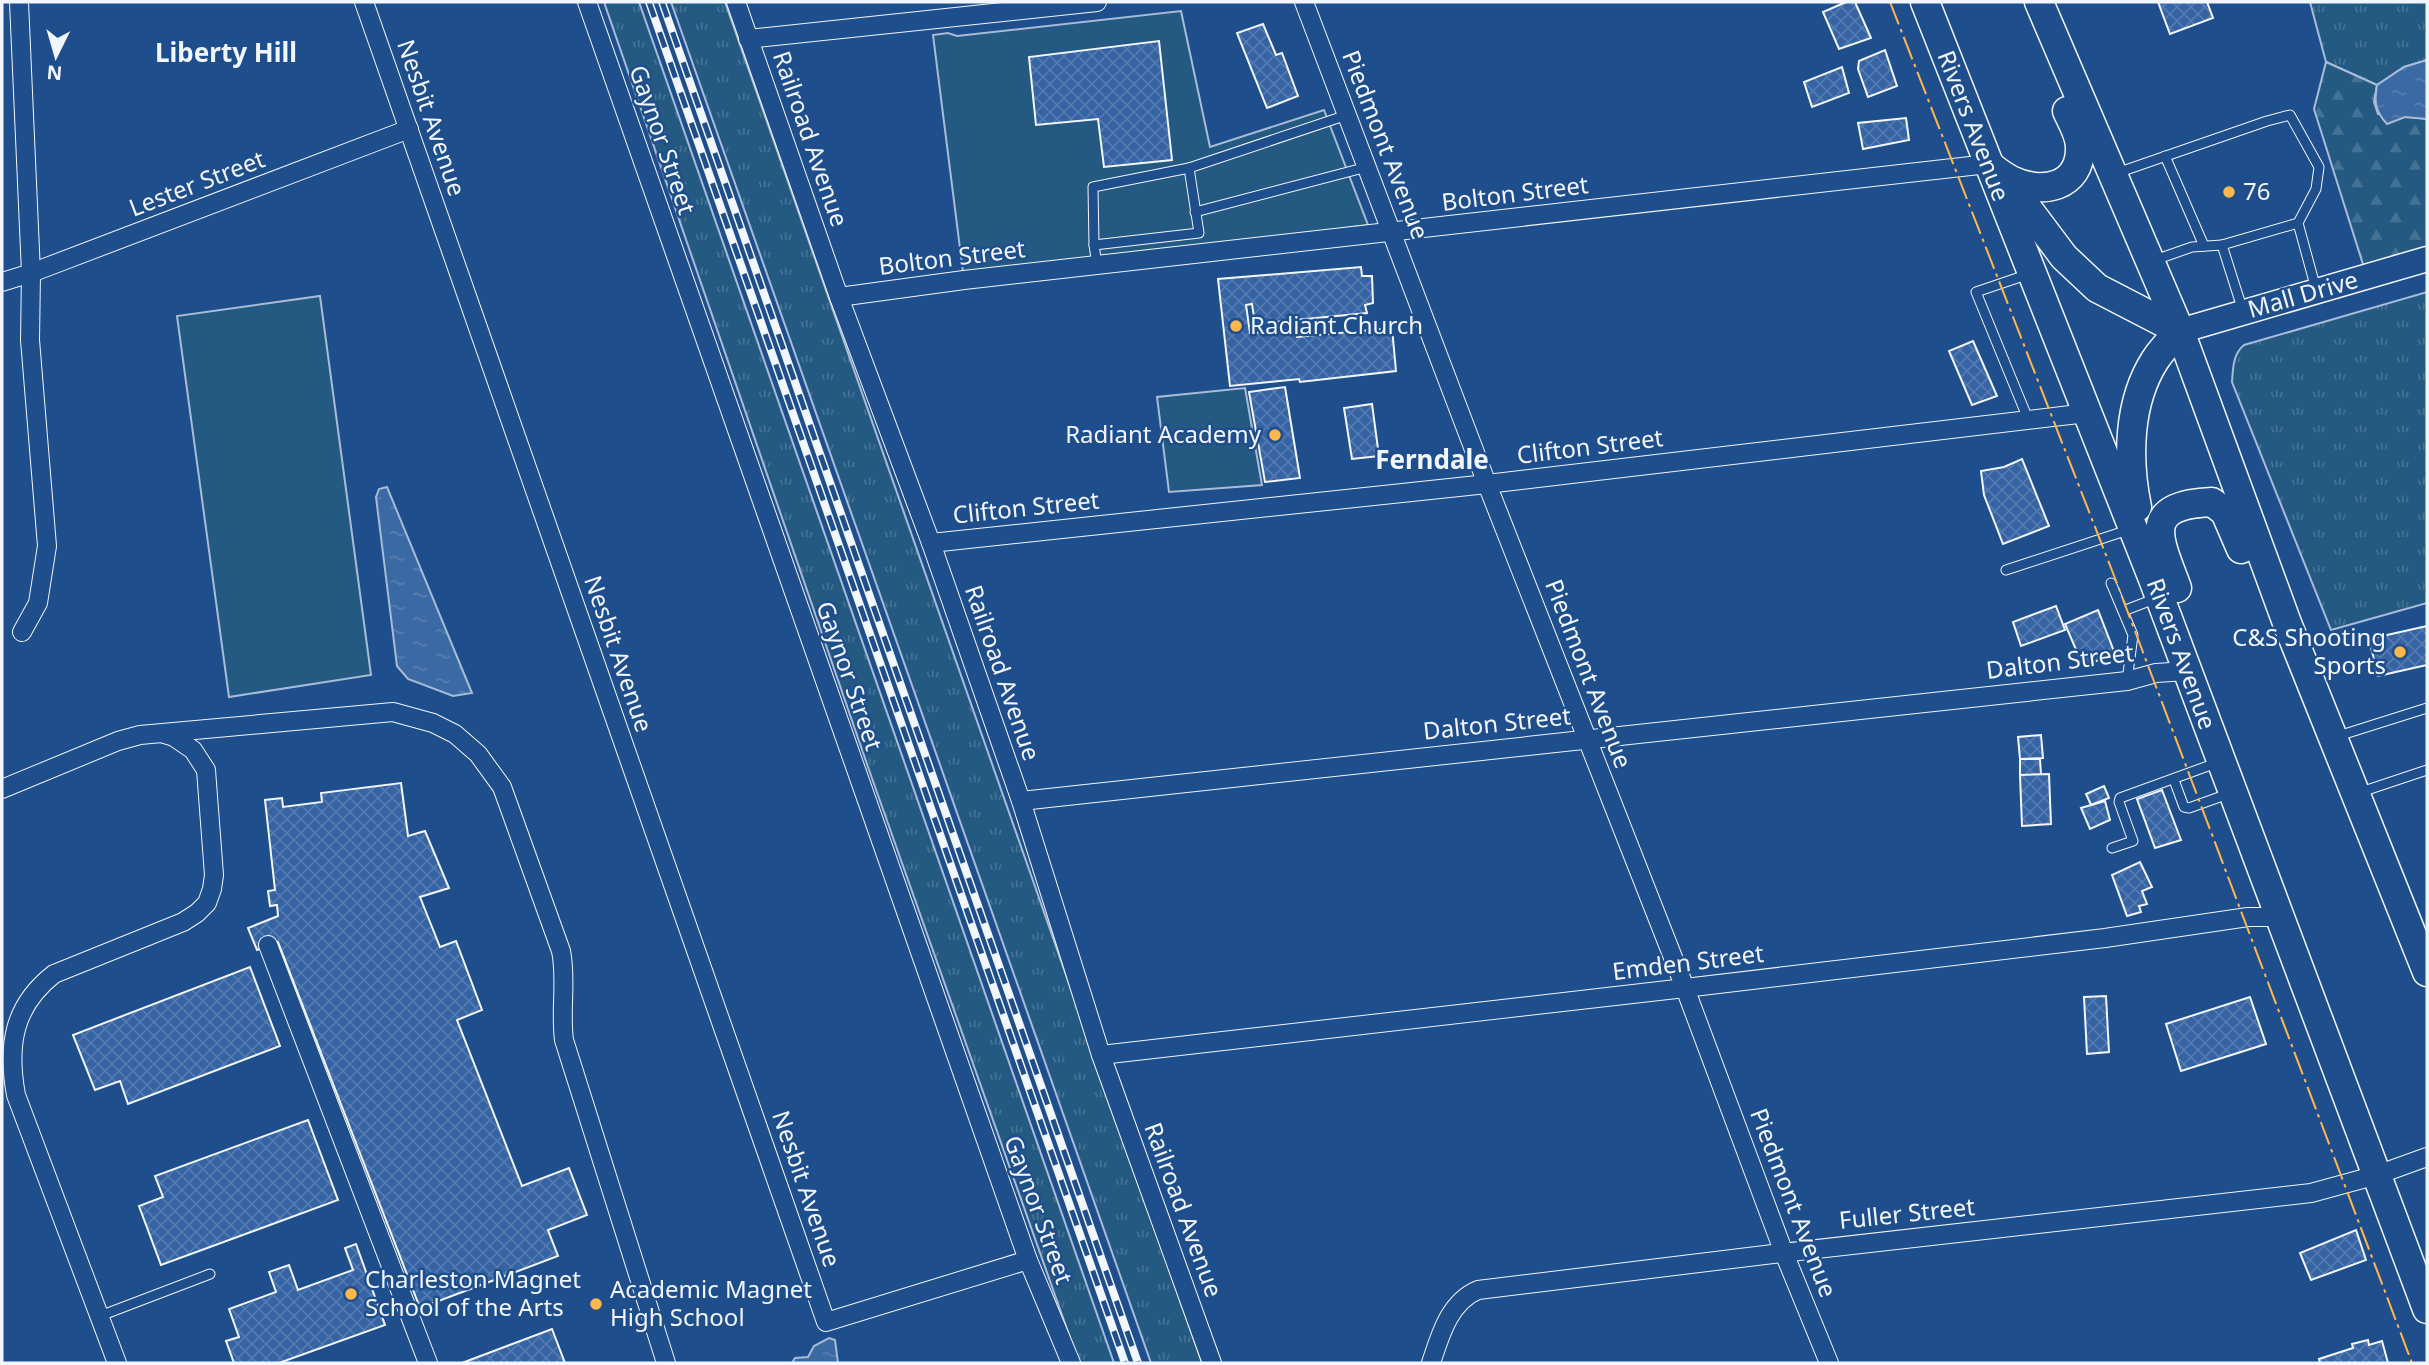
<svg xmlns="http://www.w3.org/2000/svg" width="2429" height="1365" viewBox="0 0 2429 1365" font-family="'Noto Sans',sans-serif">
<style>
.grass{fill:url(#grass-tufts);stroke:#a8bbd7;stroke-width:2}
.forest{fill:url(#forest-firs);stroke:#a8bbd7;stroke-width:2}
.park{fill:#245a82;stroke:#a8bbd7;stroke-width:2}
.water{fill:url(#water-ripples);stroke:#a8bbd7;stroke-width:2}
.building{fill:url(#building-cross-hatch);stroke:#f2f6ff;stroke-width:2}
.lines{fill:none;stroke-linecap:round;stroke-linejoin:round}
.lane-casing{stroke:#f2f6ff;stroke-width:11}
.street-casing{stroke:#f2f6ff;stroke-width:20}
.secondary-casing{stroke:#f2f6ff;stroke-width:27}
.primary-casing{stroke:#f2f6ff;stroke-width:31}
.lane{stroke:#1f4e8c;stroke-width:9}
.street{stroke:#1f4e8c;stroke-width:18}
.secondary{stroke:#1f4e8c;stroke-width:24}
.primary{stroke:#1f4e8c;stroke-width:28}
.rail-casing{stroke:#f2f6ff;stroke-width:8}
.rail{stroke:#1f4e8c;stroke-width:5;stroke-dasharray:16;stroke-linecap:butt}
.power{stroke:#ffb74d;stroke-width:2;stroke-dasharray:24 5 3.5 5;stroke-linecap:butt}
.poi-dot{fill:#ffb74d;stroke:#1f4e8c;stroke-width:2.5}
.labels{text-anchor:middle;stroke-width:5;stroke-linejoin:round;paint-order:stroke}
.street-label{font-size:24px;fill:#f2f6ff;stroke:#1f4e8c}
.poi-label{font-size:24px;fill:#f2f6ff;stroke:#1f4e8c;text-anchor:start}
.neighbourhood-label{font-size:26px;font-weight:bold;fill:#f2f6ff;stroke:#1f4e8c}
</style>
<defs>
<pattern id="grass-tufts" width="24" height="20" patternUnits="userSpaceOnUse" patternTransform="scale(1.75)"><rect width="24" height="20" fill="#245a82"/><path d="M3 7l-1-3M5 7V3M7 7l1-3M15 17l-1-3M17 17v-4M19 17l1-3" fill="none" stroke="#447295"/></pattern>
<pattern id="forest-firs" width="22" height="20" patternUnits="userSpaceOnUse" patternTransform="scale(1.75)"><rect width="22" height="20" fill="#245a82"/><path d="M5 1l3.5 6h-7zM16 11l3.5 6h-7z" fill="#447295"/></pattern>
<pattern id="water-ripples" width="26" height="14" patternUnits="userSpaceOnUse" patternTransform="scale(1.75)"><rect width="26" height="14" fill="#3b69a3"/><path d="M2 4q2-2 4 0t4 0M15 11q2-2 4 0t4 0" fill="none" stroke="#587fb1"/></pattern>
<pattern id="building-cross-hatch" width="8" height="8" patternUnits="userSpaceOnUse" patternTransform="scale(1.75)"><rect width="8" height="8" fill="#3563a3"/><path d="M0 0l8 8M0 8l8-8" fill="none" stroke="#537ab1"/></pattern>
</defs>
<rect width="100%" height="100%" fill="#1f4e8c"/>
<g class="grass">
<path d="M604 2H639L1114 1363H1079L868 767Z"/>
<path d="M671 2H725L1202 1363H1151Z"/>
<path d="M2310 2H2427V60L2404 67 2377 85 2326 62Z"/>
<path d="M2427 292V603L2331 630 2232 382C2233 368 2233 354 2244 345Z"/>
</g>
<path class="forest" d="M2326 62 2377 85 2374 102 2378 114 2427 119V259L2367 277 2314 109Z"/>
<g class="park">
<path d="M1181 11 1210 147 1324 110 1368 225 964 280 933 35 948 33 957 36Z"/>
<path d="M320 296 371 675 229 697 177 316Z"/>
<path d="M1245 388 1262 485 1169 492 1157 397Z"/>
</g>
<g class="water">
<path d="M2427 60V119L2405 117 2387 124C2375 111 2374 102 2377 85L2404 67Z"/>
<path d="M387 487 472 693 453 696 408 679 397 666 376 497 379 489Z"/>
<path d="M829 1338 835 1340 838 1363H792L795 1358 808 1357 814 1346Z"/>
</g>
<g class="building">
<path d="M1846 2H1855L1871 38 1839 49 1823 12Z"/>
<path d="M2158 2H2207L2213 18 2170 34Z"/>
<path d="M1263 24 1276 55 1282 53 1298 96 1267 108 1237 33Z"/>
<path d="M1159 41 1172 160 1104 167 1098 119 1036 125 1029 57Z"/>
<path d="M1885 50 1897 86 1868 97 1858 69 1859 61Z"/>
<path d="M1842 67 1849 93 1812 107 1804 82Z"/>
<path d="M1906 118 1909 140 1863 149 1858 123Z"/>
<path d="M1361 267 1362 276H1372L1373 303 1365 305 1367 313 1255 324 1252 304 1246 305 1250 333 1296 330 1297 337 1392 328 1396 371 1300 382 1299 379 1230 386 1218 279Z"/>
<path d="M1973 341 1997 396 1972 405 1949 351Z"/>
<path d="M1285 387 1300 478 1265 482 1249 392Z"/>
<path d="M1372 404 1379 456 1352 459 1344 408Z"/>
<path d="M2022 459 2049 526 2003 544 1984 495 1981 471 2004 467Z"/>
<path d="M2056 606 2065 630 2021 646 2013 622Z"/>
<path d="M2098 610 2115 654 2083 666 2065 624Z"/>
<path d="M2427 626V665L2378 676 2369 639Z"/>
<path d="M2041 735 2043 758 2020 759 2018 737Z"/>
<path d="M2020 759H2040L2041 775H2020Z"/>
<path d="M2049 774 2051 824 2022 826 2020 775Z"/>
<path d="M401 783 408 836 425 831 449 888 420 897 440 947 456 941 482 1010 457 1020 522 1186 569 1168 587 1215 548 1230 558 1256 420 1308 278 942 257 950 248 928 278 916 277 905 270 906 268 891 275 890 265 800 282 798 283 807 322 802 321 793Z"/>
<path d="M2104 786 2109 798 2091 805 2086 794Z"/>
<path d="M2162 790 2181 840 2155 848 2137 799Z"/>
<path d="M2105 801 2110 820 2090 829 2081 808Z"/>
<path d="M2140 862 2152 887 2142 891 2147 904 2139 906 2141 912 2127 916 2112 875Z"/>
<path d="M250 967 280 1046 128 1104 120 1081 95 1090 73 1035Z"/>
<path d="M2106 996 2109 1052 2087 1054 2084 997Z"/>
<path d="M2250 997 2266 1044 2181 1071 2166 1024Z"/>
<path d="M308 1120 338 1200 161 1265 139 1206 163 1197 155 1176Z"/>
<path d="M2356 1230 2366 1260 2311 1280 2300 1253Z"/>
<path d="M356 1244 385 1325 279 1363H234L226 1341 239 1337 229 1309 276 1292 269 1272 289 1265 298 1290 353 1270 345 1248Z"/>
<path d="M552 1329 565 1363H462Z"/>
<path d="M2368 1340 2369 1345 2382 1341 2388 1363H2320L2319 1359 2353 1348 2352 1344Z"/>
</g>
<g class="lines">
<defs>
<g id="lane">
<path d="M2165 156 2204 246"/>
<path d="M2117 173 2267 121 2290 115 2319 167 2316 189 2298 223 2316 289"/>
<path d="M1195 212 1367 167"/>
<path d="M1094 245 1093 187 1189 168"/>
<path d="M2152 261 2192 247 2222 245"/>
<path d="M1097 265 1094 245 1199 233 1189 168 1347 115"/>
<path d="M2243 311 2222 245 2298 223"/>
<path d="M2028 419 1976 292 2029 274"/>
<path d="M2006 570 2128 530"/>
<path d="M2111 583 2133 635 2127 681"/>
<path d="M2123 611 2157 598"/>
<path d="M2335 737 2427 708"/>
<path d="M2174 780 2184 807 2189 808 2228 794"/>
<path d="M2358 793 2427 770"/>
<path d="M2112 848 2133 841 2119 802 2120 798 2219 762"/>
<path d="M100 1316 210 1274"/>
</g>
<g id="street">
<path d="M19 2 31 273 30 340 47 546 38 603 22 632"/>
<path d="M364 2 826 1322 1028 1260"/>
<path d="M587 2 1028 1260 1071 1363"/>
<path d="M736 2 839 297 931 543 1021 801 1101 1055 1212 1363"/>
<path d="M1304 2 1487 484 1685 988 1784 1253 1829 1363"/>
<path d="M748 39 1097 2"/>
<path d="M2 282 31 273 409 129"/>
<path d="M839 297 964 280 1988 164"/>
<path d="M931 543 1487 484 2087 413"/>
<path d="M2 789 118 741 140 735 393 712 433 723 455 734 478 754 502 787 561 951C567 980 560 1010 564 1040L666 1363"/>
<path d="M1021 801 2127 681 2156 673 2187 671"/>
<path d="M268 945 428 1363"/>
<path d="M1101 1055 1685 988 2105 938 2248 917H2280"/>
<path d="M117 1363 16 1095C7 1046 13 1006 54 974L183 922 197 913 207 903 212 889 214 875 206 770 193 750 174 737 164 734"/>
<path d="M1431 1363C1440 1336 1449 1302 1478 1290L1773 1254 2311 1193 2377 1175 2427 1157"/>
</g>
<path id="secondary" d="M2180 331 2427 259"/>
<g id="primary">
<path d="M1925 2 2153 579 2427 1309"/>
<path d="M2039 2 2180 331 2287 623 2427 972"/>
<path d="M1988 164C1995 170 2003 176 2011 180 2041 195 2081 188 2080 147 2080 135 2072 122 2067 111"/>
<path d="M2002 180 2028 209 2064 257 2097 288 2180 331"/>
<path d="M2137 507C2127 459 2128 402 2155 360 2162 349 2171 340 2180 331"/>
<path d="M2177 588C2159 539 2139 505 2212 502L2225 512 2241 549"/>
</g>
</defs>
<use href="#lane" class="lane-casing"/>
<use href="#street" class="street-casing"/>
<use href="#secondary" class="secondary-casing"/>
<use href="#primary" class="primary-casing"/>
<use href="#lane" class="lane"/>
<use href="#street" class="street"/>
<use href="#secondary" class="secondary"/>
<use href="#primary" class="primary"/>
<defs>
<g id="rail">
<path d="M649 2 1125 1363"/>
<path d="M662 2 1138 1363"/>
</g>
</defs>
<use href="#rail" class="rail-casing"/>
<use href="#rail" class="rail"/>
<path class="power" d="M1890 2 2113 573 2412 1363"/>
</g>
<g class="poi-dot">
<circle cx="2229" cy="192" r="7"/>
<circle cx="1236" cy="326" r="7"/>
<circle cx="1275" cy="435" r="7"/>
<circle cx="2400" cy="652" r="7"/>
<circle cx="351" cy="1294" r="7"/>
<circle cx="596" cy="1304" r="7"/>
</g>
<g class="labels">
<g class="street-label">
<text transform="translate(431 118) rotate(71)" y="8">Nesbit Avenue</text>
<text transform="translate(1973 126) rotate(69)" y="8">Rivers Avenue</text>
<text transform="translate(810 139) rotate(71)" y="8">Railroad Avenue</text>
<text transform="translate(662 140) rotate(71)" y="8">Gaynor Street</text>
<text transform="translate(1385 145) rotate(69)" y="8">Piedmont Avenue</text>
<text transform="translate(197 184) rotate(-21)" y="8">Lester Street</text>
<text transform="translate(1515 194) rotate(-7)" y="8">Bolton Street</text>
<text transform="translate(952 258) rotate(-7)" y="8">Bolton Street</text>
<text transform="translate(2303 295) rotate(-16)" y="8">Mall Drive</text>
<text transform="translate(1590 447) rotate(-7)" y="8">Clifton Street</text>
<text transform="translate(1026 508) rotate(-6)" y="8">Clifton Street</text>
<text transform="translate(618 654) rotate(71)" y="8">Nesbit Avenue</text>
<text transform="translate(2181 654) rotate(70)" y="8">Rivers Avenue</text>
<text transform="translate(2060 662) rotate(-7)" y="8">Dalton Street</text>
<text transform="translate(1002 673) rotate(71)" y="8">Railroad Avenue</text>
<text transform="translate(1588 674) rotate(69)" y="8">Piedmont Avenue</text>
<text transform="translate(849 676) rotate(71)" y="8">Gaynor Street</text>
<text transform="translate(1497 724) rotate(-6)" y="8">Dalton Street</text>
<text transform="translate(1688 963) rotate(-7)" y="8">Emden Street</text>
<text transform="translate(806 1189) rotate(71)" y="8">Nesbit Avenue</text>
<text transform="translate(1793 1203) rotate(69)" y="8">Piedmont Avenue</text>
<text transform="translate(1038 1210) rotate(70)" y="8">Gaynor Street</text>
<text transform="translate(1183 1210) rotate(70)" y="8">Railroad Avenue</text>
<text transform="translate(1907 1214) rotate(-6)" y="8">Fuller Street</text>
</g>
<g class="poi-label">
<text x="2243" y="200">76</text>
<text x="1250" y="334">Radiant Church</text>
<text x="1261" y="443" text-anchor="end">Radiant Academy</text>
<text x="2386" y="646" text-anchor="end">C&amp;S Shooting<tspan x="2386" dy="28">Sports</tspan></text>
<text x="365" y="1288">Charleston Magnet<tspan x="365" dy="28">School of the Arts</tspan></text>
<text x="610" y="1298">Academic Magnet<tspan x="610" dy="28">High School</tspan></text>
</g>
<g class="neighbourhood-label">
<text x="226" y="62">Liberty Hill</text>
<text x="1432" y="469">Ferndale</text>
</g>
</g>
<rect width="2429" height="1365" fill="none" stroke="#f2f6ff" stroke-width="7"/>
<g transform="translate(56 56) rotate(185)" stroke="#1f4e8c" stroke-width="5" paint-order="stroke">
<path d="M0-5L12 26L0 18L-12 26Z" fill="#f2f6ff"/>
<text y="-10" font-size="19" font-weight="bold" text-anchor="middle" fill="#f2f6ff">N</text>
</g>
</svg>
